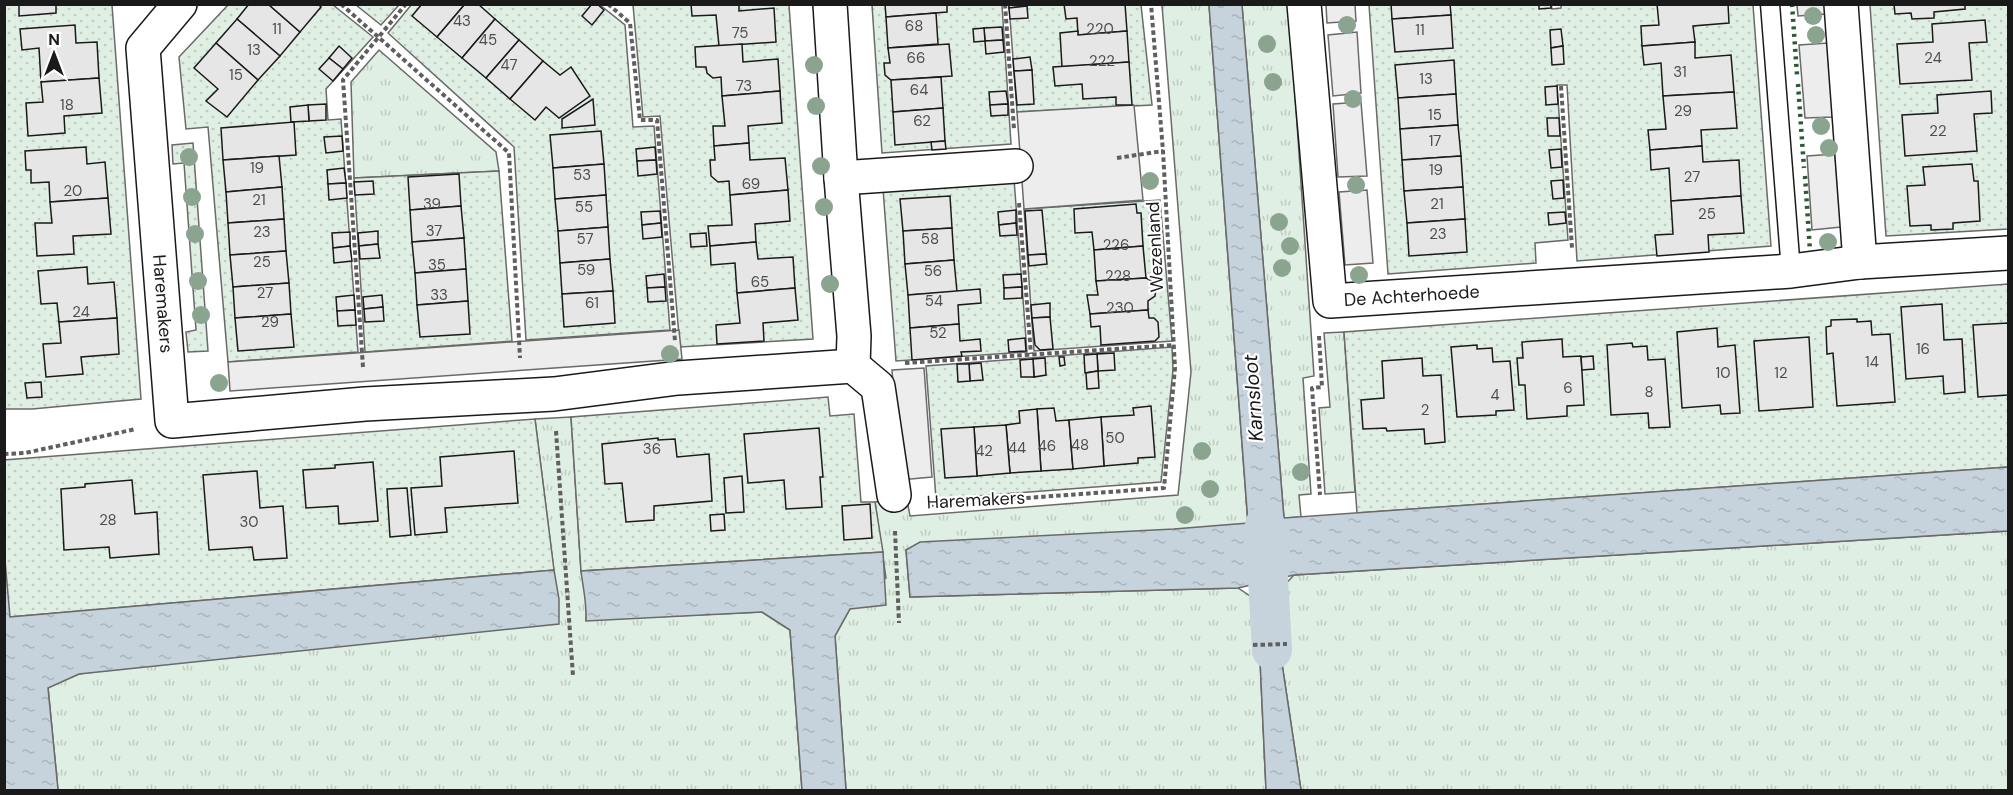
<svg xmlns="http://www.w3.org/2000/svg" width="2013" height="795" viewBox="0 0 2013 795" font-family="'DM Sans',sans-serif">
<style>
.grass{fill:url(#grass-tufts);stroke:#6a6a6a;stroke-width:1.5}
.park{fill:url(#park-dots);stroke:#6a6a6a;stroke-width:1.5}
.parking{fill:#ededed;stroke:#6a6a6a;stroke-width:1.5}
.water{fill:url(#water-ripples);stroke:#6a6a6a;stroke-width:1.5}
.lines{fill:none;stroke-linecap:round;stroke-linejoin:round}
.canal{stroke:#c6d2dc;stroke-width:40}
.building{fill:#e6e6e6;stroke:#1a1a1a;stroke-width:1.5}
.lane-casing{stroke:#1a1a1a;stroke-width:21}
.street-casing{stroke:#1a1a1a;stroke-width:36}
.path{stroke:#5f5f5f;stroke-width:4;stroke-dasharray:4.5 3;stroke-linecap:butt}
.lane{stroke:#fff;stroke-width:18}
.street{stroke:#fff;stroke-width:33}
.hedge{stroke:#2b5a34;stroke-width:4.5;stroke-dasharray:3 4.5;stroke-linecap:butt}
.tree{fill:#8aa48f}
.labels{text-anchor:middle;stroke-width:4.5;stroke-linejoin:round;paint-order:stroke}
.number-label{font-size:15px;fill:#4d4d4d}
.street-label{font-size:18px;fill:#1a1a1a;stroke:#fff}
.water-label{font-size:20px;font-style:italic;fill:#1a1a1a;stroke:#fff}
</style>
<defs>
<pattern id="grass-tufts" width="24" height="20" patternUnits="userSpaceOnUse" patternTransform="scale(1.5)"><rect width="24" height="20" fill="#e0efe3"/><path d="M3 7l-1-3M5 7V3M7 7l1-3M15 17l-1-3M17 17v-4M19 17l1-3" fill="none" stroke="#c0ccc2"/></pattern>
<pattern id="park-dots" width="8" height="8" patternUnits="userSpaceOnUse" patternTransform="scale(1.5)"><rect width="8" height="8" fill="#e0efe3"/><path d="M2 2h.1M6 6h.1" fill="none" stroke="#c0ccc2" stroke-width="1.8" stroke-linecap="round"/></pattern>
<pattern id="water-ripples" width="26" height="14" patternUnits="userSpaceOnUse" patternTransform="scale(1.5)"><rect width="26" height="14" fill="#c6d2dc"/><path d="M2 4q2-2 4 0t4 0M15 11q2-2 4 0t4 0" fill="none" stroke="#aab4bc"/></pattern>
</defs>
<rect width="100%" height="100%" fill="#fff"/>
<g class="grass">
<path d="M1162 5H1209L1248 524 906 550 910 597 1238 588 1250 596 1260 660 1266 790H846L835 636 850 609 886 578 875 502 907 500 910 516 1178 495 1191 372Z"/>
<path d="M1242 5H1289L1314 376 1303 378 1311 494 1299 495 1301 517 1284 518Z"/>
<path d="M379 50 496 152 499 171 354 178 351 82Z"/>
<path d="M1344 332 1355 492 1325 494 1319 408 1330 407 1324 333Z"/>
<path d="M571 417 581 571 587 602 586 620 762 612 790 630 802 790H58L48 687 79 674 558 604 535 419Z"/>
<path d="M2008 531V790H1301L1281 657V635L1276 594 1294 575Z"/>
</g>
<g class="park">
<path d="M412 4 600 5 625 25 633 127 654 126 670 330 526 340 514 147 388 33Z"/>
<path d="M1551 4 1552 9 1561 8V4L1753 5 1771 246 1577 261 1567 85H1557L1568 240 1535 243 1536 263 1388 274 1369 5Z"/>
<path d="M4 5H112L141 399 32 409H5Z"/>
<path d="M228 5H333L373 37 326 89 328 120 341 119 358 352 228 362 208 127 186 129 179 57Z"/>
<path d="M356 5H399L381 25Z"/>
<path d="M633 5H789L813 339 680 347 660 116 643 117Z"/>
<path d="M872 5H1002L1011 144 882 153Z"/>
<path d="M1009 5H1141L1152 105 1017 112Z"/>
<path d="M1870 5H2008V229L1886 236Z"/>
<path d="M193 143 208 351 188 352 186 332 196 330 184 163 173 164 172 145Z"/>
<path d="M499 171 512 341 365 352 354 178Z"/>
<path d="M1014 179 1027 352 896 361 883 189Z"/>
<path d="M1160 200 1172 341 1034 351 1024 209Z"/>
<path d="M2008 284V467L1357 513 1344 332Z"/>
<path d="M1172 347 1173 370 1161 482 936 499 926 366Z"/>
<path d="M828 397 830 416 854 414 861 502H875L883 552 581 571 571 417Z"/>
<path d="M535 419 554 570 9 617 4 560V460Z"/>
</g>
<g class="parking">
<path d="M1326 5H1355L1356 21 1327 23Z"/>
<path d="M1797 5H1825L1826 14 1798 16Z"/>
<path d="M1357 32 1361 93 1333 96 1328 35Z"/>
<path d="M1828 43 1833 117 1805 118 1799 45Z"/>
<path d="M1361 102 1367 176 1338 177 1333 104Z"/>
<path d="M1134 105 1143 200 1024 209 1017 112Z"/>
<path d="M1835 154 1841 227 1812 230 1807 156Z"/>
<path d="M1367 190 1373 263 1345 265 1339 192Z"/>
<path d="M679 330 682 359 230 391 228 362Z"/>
<path d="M924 368 932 477 900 480 892 370Z"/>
</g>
<g class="water">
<path d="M1209 5H1242L1284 518 2008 467V531L1294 575 1238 588 910 597 906 550 920 542 1174 529 1248 523Z"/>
<path d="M883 552 886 605 850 609 835 636 846 790H802L790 630 762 612 586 621C587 603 583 588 581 571Z"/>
<path d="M5 560 10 617 554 570 559 599V624L79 674 48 688 58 790H5Z"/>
<path d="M1276 594 1281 635V657L1301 790H1266L1260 660 1250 596Z"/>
</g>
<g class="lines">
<path class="canal" d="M1265 525 1272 650"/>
</g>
<g class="building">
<path d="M19 4H56V13L19 16Z"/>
<path d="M249 4H268L300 32 280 56 237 19Z"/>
<path d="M268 4H318L321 7 300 32Z"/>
<path d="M422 4H465L437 37 412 16Z"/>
<path d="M465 4H478L495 19 462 58 437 37Z"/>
<path d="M592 4H597L604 10 592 25 582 16Z"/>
<path d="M691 4H739V11L774 8 776 42 719 46 716 15 692 16Z"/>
<path d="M885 4H947V12L886 17Z"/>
<path d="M1009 4H1027V6L1009 8Z"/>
<path d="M1064 4H1125L1127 31 1078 35 1077 18 1066 19Z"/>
<path d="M1391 4H1450L1451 15 1392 19Z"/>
<path d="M1539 4H1551V8L1539 9Z"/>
<path d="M1657 4H1728L1729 23 1693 26 1695 42 1642 46 1641 26 1659 25Z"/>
<path d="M1894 4H1965V9L1934 12V18L1912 19 1911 13 1895 14Z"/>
<path d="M1027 6 1028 18 1010 19 1009 8Z"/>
<path d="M936 13 938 44 888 48 886 17Z"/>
<path d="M1451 15 1453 48 1395 52 1392 19Z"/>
<path d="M237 19 280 56 258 80 216 43Z"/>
<path d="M495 19 519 40 486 78 462 58Z"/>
<path d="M1985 20 1987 42 1969 43 1972 80 1900 84 1897 44 1933 42 1932 24Z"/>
<path d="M75 25 76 43 97 42 99 78 41 82 39 48 22 50 20 29Z"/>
<path d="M1002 27 1003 40 985 41 984 28Z"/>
<path d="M984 28 985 41 974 42 973 29Z"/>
<path d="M1561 29 1563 46 1551 48 1550 30Z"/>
<path d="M1078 31V35L1127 31 1129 62 1062 67 1060 33Z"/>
<path d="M519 40 543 61 510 99 486 78Z"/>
<path d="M1003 40 1004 52 986 54 985 41Z"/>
<path d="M1695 42V58L1731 55 1734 92 1663 96 1661 63 1644 65 1642 46Z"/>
<path d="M216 43 258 80 227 117 206 101 218 89 194 68Z"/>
<path d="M742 44 743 62 778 59 780 91 722 96 721 77 713 78 707 73 706 67H696L695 47Z"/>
<path d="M949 44 952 76 891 80 885 75 884 63H890L888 48Z"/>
<path d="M339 46 352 58 343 69 329 58Z"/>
<path d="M1563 46 1564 64 1552 65 1551 48Z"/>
<path d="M1030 57 1032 70 1014 71 1013 59Z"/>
<path d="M329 58 343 69 333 81 319 69Z"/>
<path d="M1454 60 1456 94 1398 98 1395 65Z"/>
<path d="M543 61 560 75 571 67 590 96 559 118 546 107 535 120 510 99Z"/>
<path d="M1129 62 1132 105H1116V97L1083 99 1082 84 1055 86 1053 67Z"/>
<path d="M1032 70 1034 104 1017 105 1014 71Z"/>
<path d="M941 77 943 108 893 112 891 80Z"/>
<path d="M99 78 102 113 64 116 65 133 28 136 26 103 43 102 41 82Z"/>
<path d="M1557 86 1558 104 1546 105 1545 87Z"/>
<path d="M780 91 782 123 748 126 749 143 714 146 713 126H725L722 96Z"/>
<path d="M1006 91 1008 104 990 105 989 92Z"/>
<path d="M1991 91 1992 113 1974 114 1977 151 1905 156 1902 115 1938 113 1937 95Z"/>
<path d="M1734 92 1737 128 1701 130 1702 146 1650 150 1648 130 1666 129 1663 96Z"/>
<path d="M1456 94 1458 125 1400 129 1398 98Z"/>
<path d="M593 99 595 125 562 128V119Z"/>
<path d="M326 104V120L309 121 308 105Z"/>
<path d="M1008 104V115L991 116 990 105Z"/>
<path d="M308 105 309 121 291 122 290 107Z"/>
<path d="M943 108 945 141 895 145 893 112Z"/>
<path d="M1547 118H1559L1560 136H1548Z"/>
<path d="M294 122 296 155 223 160 221 128Z"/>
<path d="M1458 125 1461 156 1402 160 1400 129Z"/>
<path d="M601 131 604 164 553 168 550 135Z"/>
<path d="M342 136 343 151 326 153 324 137Z"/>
<path d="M945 141 946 149 932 150 931 142Z"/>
<path d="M749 143 750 160 785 158 788 190 730 195 729 181 718 182 711 176 710 160H715L714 146Z"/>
<path d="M1702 146 1703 162 1739 160 1741 196 1671 201 1669 168 1651 170 1650 150Z"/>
<path d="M86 147 87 164 105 162 108 198 50 202 49 182 31 183V170H26L25 151Z"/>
<path d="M655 147 656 160 637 161 636 149Z"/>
<path d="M1561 149 1562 167 1551 168 1549 150Z"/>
<path d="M279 156 282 187 226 192 223 160Z"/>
<path d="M1461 156 1463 187 1404 191 1402 160Z"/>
<path d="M656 160 657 174 638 176 637 161Z"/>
<path d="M604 164 606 195 555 199 553 168Z"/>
<path d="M1972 164 1974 181H1978L1980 221 1953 223V229L1931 230V225L1910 226 1907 186 1925 185 1923 167Z"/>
<path d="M344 168 346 183 328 184 327 170Z"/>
<path d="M459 174 461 206 410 210 408 177Z"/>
<path d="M1563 180 1564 198 1553 199 1551 181Z"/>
<path d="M373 181 374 194 355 195 354 182Z"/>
<path d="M346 183 347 198 329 200 328 184Z"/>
<path d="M282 187 284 219 228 223 226 192Z"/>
<path d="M1463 187 1465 219 1407 223 1404 191Z"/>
<path d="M788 190 790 221 755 224 756 242 710 246 708 226 732 225 730 195Z"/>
<path d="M606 195 608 227 558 231 555 199Z"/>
<path d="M950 196 952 228 903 231 900 199Z"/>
<path d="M1741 196 1744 233 1708 235 1709 252 1657 256 1655 235 1673 234 1671 201Z"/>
<path d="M108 198 111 234 73 236 74 254 37 256 35 223H52L50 202Z"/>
<path d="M1136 204 1137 213H1141L1143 246 1094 250 1092 232 1075 233 1074 209Z"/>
<path d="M461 206 464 238 412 242 410 210Z"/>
<path d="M1016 210V223L999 225 998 212Z"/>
<path d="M1042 210 1046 254 1028 255 1025 211Z"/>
<path d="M660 211 661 223 642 225 641 212Z"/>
<path d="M1565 212 1566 223 1549 225 1548 213Z"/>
<path d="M284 219 286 251 230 255 228 223Z"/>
<path d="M1465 219 1467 252 1409 256 1407 223Z"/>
<path d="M661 223 662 237 643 239 642 225Z"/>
<path d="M1016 223 1017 235 1000 236 999 225Z"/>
<path d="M608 227 610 259 560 263 558 231Z"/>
<path d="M952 228 954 260 905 264 903 231Z"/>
<path d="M378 231V244L359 246 358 233Z"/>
<path d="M350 232V246L333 248 332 233Z"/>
<path d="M706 233 707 246 691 247 690 234Z"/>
<path d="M464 238 466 269 415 273 412 242Z"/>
<path d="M756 242 758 259 793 257 795 288 737 293 735 263 711 265 710 246Z"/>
<path d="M378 244 380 258 360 259 359 246Z"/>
<path d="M350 246 352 261 334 263 333 248Z"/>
<path d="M1143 246 1146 278 1096 281 1094 250Z"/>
<path d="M286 251 289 283 233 287 230 255Z"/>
<path d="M1046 254 1047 264 1029 266 1028 255Z"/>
<path d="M610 259 613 291 562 294 560 263Z"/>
<path d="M954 260 957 292 908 295 905 264Z"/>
<path d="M87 267 88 284 114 282 117 318 59 322 57 303 41 304 38 271Z"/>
<path d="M466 269 468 301 417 305 415 273Z"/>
<path d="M664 274 665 287 647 288 646 276Z"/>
<path d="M1021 274 1022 287 1004 288 1003 275Z"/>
<path d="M1146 278 1152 281 1156 288 1155 296 1148 301V310L1090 314 1087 295H1098L1096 281Z"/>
<path d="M289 283 291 314 235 318 233 287Z"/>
<path d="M665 287 666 301 648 302 647 288Z"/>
<path d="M1022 287V298L1004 299V288Z"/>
<path d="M795 288 798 320 763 323 764 341 717 344 716 325 740 323 737 293Z"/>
<path d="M980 289 981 303 958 305 959 324 910 328 908 295Z"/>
<path d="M613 291 615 323 564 327 562 294Z"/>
<path d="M354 295 355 310 337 311 336 297Z"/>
<path d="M382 295 383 307 364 309 363 297Z"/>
<path d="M468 301 470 334 420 337 417 305Z"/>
<path d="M1050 303V317L1032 318 1031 305Z"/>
<path d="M1942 304 1944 340 1962 339 1965 392 1944 394 1943 376 1906 379 1901 307Z"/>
<path d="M383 307 384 321 365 322 364 309Z"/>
<path d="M355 310 356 325 338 326 337 311Z"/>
<path d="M1148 310 1149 318H1154L1158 322 1159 337 1155 341 1101 345 1100 326 1091 327 1090 314Z"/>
<path d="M291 314 294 347 238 351 235 318Z"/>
<path d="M1050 317 1053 349 1040 350 1035 345 1032 318Z"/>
<path d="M117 318 119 354 81 357 83 374 46 377 43 344 61 343 59 322Z"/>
<path d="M1857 319V322L1871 321 1872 335 1890 334 1895 402 1837 406 1833 353 1827 354 1826 327 1831 326V320Z"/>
<path d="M2008 323V395L1978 397 1973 325Z"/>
<path d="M959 324 960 341 980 339 981 351 961 352 962 356 912 360 910 328Z"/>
<path d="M1717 328 1718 347 1735 345 1740 413 1721 414 1720 405 1682 408 1677 332Z"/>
<path d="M1809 337 1813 407 1759 411 1754 341Z"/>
<path d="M1025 338 1026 351 1009 352 1008 340Z"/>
<path d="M1562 339 1563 357 1581 356 1584 405 1567 406V416L1527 419 1525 385H1519L1517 358H1523L1522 342Z"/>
<path d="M1632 343 1633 347 1647 346 1648 360 1665 359 1670 427 1649 428 1648 413 1611 415 1607 345Z"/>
<path d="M1477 345V349L1492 348 1493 362 1510 361 1514 410 1496 411V415L1457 417 1451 347Z"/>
<path d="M1114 353 1115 370 1098 371 1097 354Z"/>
<path d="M1097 354 1098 371 1085 373 1084 355Z"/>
<path d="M1593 356 1594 369 1582 370 1581 357Z"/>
<path d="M1059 357H1064L1065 365 1060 366Z"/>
<path d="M1045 358 1046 375 1034 377 1033 359Z"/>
<path d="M1422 358 1423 376 1441 375 1445 442 1425 444 1424 429 1387 431 1386 428 1363 429 1361 400 1384 398 1382 361Z"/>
<path d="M1033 359 1034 377H1021L1020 360Z"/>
<path d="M981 363 983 380 970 381 969 364Z"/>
<path d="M957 364H969L970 381 958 382Z"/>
<path d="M1098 371 1099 388 1087 389 1086 373Z"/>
<path d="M41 382 42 397 27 398 25 383Z"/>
<path d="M1151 406 1155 457 1138 458V463L1104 466 1101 417 1134 415 1133 408Z"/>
<path d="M1054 408 1056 421 1069 420 1073 469 1041 471 1037 409Z"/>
<path d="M1037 409 1041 471 1010 473 1006 425 1020 423 1019 411Z"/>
<path d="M1101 417 1104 466 1073 469 1069 420Z"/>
<path d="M1006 425 1010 473 977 476 974 427Z"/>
<path d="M974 427 977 476 945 478 941 429Z"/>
<path d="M819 428 823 477H820L822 507 786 509 784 480 748 483 744 434Z"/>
<path d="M658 438V440L675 439 677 457 709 454 712 501 654 506V520L626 522 622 483 605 484 602 444Z"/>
<path d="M514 451 518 503 445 508 447 532 415 535 411 488 442 486 440 457Z"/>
<path d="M373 462 378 521 339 524 338 506 306 508 303 470 335 468V465Z"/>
<path d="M257 471 260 508 283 506 287 558 254 560 252 547 209 550 203 475Z"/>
<path d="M742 476 744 512 726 513 724 478Z"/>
<path d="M132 480 135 514 157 512 159 554 110 558 109 547 64 550 61 489 85 487V484Z"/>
<path d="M407 488 411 535 390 537 387 489Z"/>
<path d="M870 504 872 538 844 540 842 506Z"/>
<path d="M724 514 725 530 711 531 710 515Z"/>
</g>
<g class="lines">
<defs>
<path id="lane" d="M1770 4 1791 271"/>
<g id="street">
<path id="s1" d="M180 4 143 48 172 421 365 404 554 394 678 378 853 366 878 387 894 495"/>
<path d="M830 4 841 178 854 336 853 366"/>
<path id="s2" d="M1304 4 1330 301 1791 271 1860 262 2008 253"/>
<path d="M1841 4 1860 262"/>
<path d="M841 178 1016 166"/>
</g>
</defs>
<use href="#lane" class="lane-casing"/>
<use href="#street" class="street-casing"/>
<g class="path">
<path d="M341 4 509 153 520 358"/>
<path d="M608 4 630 23 640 120H657L675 341"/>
<path d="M1005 4 1014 129"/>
<path d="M1561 86 1572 248"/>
<path d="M1117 158 1163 151"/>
<path d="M1019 203 1031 354"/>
<path d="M1319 336 1322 387 1312 388 1320 495"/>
<path d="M905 363 1174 345"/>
<path d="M363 367 343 80 406 4"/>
<path d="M556 431 573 676"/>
<path d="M4 454 25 453 136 429"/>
<path d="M929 505 1164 488 1175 368 1163 151 1151 4"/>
<path d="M895 531 899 623"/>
<path d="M1253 645 1287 644"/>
</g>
<use href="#lane" class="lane"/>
<use href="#street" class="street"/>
<g class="hedge">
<path d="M1792 4 1797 75"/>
<path d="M1798 84 1804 168"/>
<path d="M1805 176 1810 251"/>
</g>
</g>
<g class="tree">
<circle cx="1813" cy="16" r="9"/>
<circle cx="1347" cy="25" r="9"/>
<circle cx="1816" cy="35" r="9"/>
<circle cx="1267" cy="44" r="9"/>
<circle cx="814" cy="65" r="9"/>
<circle cx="1273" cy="82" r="9"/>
<circle cx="1353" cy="99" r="9"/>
<circle cx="816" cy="106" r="9"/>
<circle cx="1821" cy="126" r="9"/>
<circle cx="1829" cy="148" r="9"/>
<circle cx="189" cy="157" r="9"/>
<circle cx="821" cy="166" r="9"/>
<circle cx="1150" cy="181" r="9"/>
<circle cx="1356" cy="185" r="9"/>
<circle cx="192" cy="197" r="9"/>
<circle cx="824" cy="207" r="9"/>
<circle cx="1279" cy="222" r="9"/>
<circle cx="195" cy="234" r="9"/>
<circle cx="1828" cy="242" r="9"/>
<circle cx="1290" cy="246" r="9"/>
<circle cx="1282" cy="268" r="9"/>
<circle cx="1359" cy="275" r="9"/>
<circle cx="198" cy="281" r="9"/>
<circle cx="830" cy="284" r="9"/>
<circle cx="201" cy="315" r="9"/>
<circle cx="670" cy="354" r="9"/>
<circle cx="219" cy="383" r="9"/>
<circle cx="1202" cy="451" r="9"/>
<circle cx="1301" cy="472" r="9"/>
<circle cx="1210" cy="489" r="9"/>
<circle cx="1185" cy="515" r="9"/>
</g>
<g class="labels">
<g class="number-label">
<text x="462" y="26">43</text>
<text x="914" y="31">68</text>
<text x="277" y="34">11</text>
<text x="1100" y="34">220</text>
<text x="1420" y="35">11</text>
<text x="740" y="38">75</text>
<text x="488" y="45">45</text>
<text x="254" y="55">13</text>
<text x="916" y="63">66</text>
<text x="1933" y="63">24</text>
<text x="1102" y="66">222</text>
<text x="509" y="70">47</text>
<text x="1680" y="77">31</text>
<text x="236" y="80">15</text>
<text x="1426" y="84">13</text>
<text x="744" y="91">73</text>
<text x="919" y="95">64</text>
<text x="67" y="110">18</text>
<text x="1683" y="116">29</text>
<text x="1435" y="120">15</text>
<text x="922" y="126">62</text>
<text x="1938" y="136">22</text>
<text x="1435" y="146">17</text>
<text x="257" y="173">19</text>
<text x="1436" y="175">19</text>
<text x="582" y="180">53</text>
<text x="1692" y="182">27</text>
<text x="751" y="189">69</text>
<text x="73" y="196">20</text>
<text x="259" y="205">21</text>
<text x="432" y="209">39</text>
<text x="1437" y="209">21</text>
<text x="584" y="212">55</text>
<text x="1707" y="219">25</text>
<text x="434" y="236">37</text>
<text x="262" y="237">23</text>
<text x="1438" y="239">23</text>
<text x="585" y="244">57</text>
<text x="930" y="244">58</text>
<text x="1116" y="250">226</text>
<text x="262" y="267">25</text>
<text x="437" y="270">35</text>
<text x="586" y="275">59</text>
<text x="933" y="276">56</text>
<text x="1118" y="281">228</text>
<text x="760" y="287">65</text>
<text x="265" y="298">27</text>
<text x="439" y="300">33</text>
<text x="934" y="306">54</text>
<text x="592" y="308">61</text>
<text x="1120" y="313">230</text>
<text x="81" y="317">24</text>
<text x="270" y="327">29</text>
<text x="938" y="338">52</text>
<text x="1923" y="354">16</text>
<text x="1872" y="367">14</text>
<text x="1723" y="378">10</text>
<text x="1781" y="378">12</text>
<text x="1568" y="393">6</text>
<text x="1649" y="397">8</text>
<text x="1495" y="400">4</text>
<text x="1425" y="415">2</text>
<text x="1115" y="443">50</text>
<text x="1080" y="450">48</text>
<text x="1047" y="451">46</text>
<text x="1017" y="453">44</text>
<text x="652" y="454">36</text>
<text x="984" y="456">42</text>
<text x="108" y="525">28</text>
<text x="249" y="527">30</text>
</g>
<g class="street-label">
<text transform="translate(1155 247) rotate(-93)" y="6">Wezenland</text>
<text dy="6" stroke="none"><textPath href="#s2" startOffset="380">De Achterhoede</textPath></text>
<text dy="6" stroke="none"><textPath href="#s1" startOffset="314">Haremakers</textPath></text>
<text transform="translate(976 500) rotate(-3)" y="6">Haremakers</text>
</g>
<g class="water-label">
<text transform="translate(1253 398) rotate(-94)" y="7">Karnsloot</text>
</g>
</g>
<rect width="2013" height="795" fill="none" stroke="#1a1a1a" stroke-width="12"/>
<g transform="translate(54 54)" stroke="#ffffff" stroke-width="4.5" paint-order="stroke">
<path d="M0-4.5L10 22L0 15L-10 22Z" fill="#1a1a1a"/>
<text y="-9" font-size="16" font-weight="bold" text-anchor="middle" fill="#1a1a1a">N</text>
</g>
</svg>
